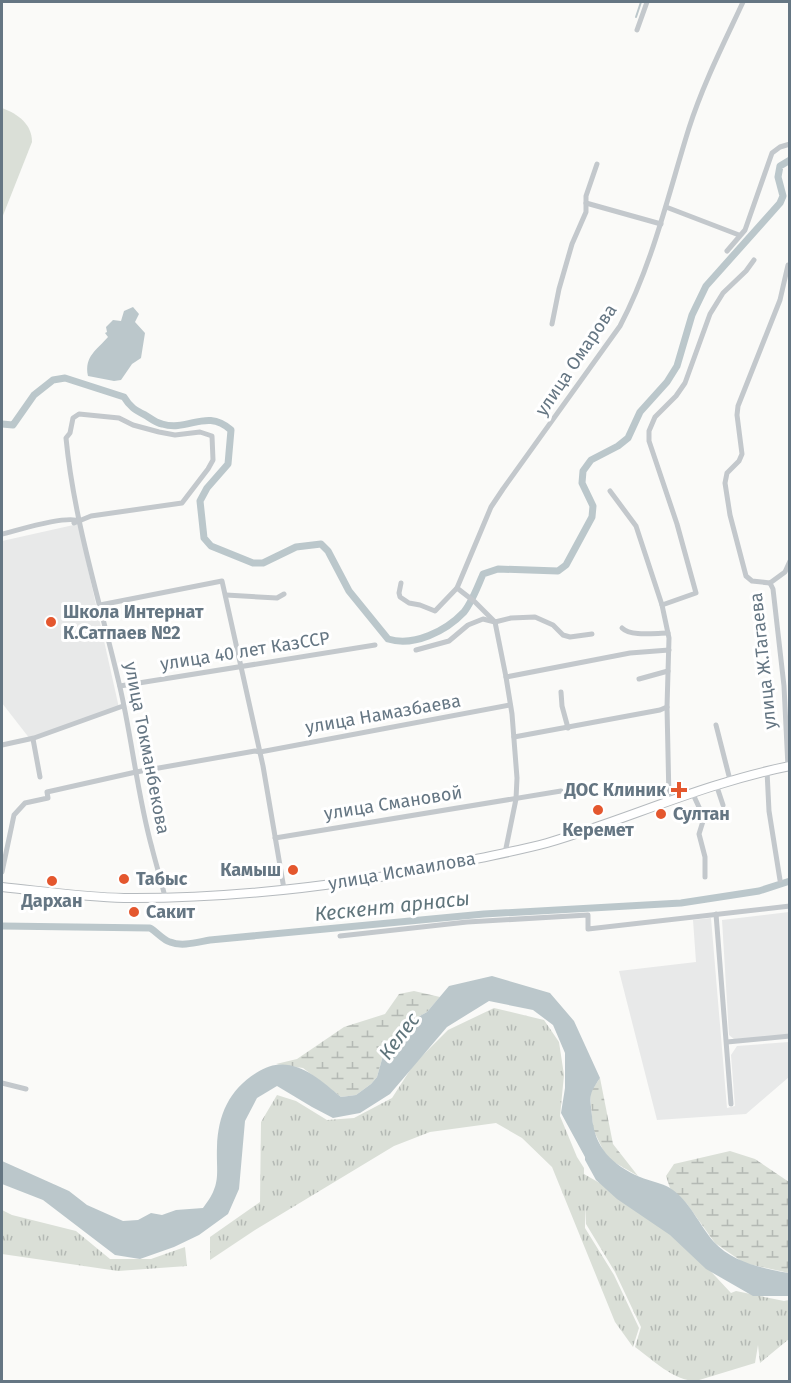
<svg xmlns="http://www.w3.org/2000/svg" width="791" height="1383" viewBox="0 0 791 1383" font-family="'Fira Sans',sans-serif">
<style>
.built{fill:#e8e9e9}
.grass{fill:url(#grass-tufts)}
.wetland{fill:url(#wetland-marsh)}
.park{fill:#dadfd7}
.water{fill:#bbc7cb}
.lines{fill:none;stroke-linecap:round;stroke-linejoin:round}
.stream{stroke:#bbc7cb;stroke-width:2}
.canal{stroke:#bbc7cb;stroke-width:7}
.primary-casing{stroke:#b5babe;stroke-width:10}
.street{stroke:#c3c8cc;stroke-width:5}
.primary{stroke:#fff;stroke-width:8}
.poi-dot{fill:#e4572e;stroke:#fff;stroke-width:2}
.labels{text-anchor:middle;stroke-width:6;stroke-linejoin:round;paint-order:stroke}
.street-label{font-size:18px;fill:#657683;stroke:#fff}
.poi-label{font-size:18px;font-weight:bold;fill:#657683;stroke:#fff;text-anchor:start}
.water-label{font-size:20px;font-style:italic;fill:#60757c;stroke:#fff}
</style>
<defs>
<pattern id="grass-tufts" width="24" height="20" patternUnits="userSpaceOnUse" patternTransform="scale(1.5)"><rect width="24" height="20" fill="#dadfd7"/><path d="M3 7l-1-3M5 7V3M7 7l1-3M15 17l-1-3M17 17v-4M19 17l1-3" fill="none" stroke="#b4b9b4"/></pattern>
<pattern id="wetland-marsh" width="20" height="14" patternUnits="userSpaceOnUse" patternTransform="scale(1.5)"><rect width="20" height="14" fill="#dadfd7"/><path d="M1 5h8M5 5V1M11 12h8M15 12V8" fill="none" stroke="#b4b9b4"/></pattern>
</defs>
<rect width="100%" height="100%" fill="#fafaf8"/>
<g class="built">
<path d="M78 524 119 708 30 739 2 703V541Z"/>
<path d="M789 912V1034L735 1040 729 1035 722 920Z"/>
<path d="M711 918 727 1108 735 1106 731 1055 737 1046 789 1042V1077L746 1114 657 1120 619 971 696 962 693 920Z"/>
</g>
<g class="grass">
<path d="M494 1008 544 1020 559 1042 564 1075 560 1116 577 1157 584 1168V1174L662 1219 731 1293 736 1291 784 1301 789 1300V1339L760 1363 758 1345 755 1363 696 1381C674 1381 653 1360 635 1347L641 1327 615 1272 586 1224 585 1205V1228L614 1275 639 1328 633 1347 615 1322 552 1167 522 1138 496 1123 430 1132 394 1146 255 1230 210 1260V1237L260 1202 261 1122 277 1095 296 1101 327 1120 354 1118 392 1098 414 1064 448 1030Z"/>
<path d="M2 1210 12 1215 76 1231 110 1259H151L185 1247 187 1266 118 1271 2 1254Z"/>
</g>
<g class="wetland">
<path d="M414 991 440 997 427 1012 411 1021 386 1045 377 1077 371 1084 356 1095 341 1097 303 1068 276 1064 297 1059 344 1027 385 1014 399 994Z"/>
<path d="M600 1078 613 1144 638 1176 612 1161 604 1152 593 1129 590 1093Z"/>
<path d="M730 1151 755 1159 789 1182V1273L744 1263 715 1243 687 1204 670 1188 666 1176 674 1164Z"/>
</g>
<path class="park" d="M2 108C18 114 32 124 32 142L2 218Z"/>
<g class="water">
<path d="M133 307 139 314 135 322 145 333 141 358 132 364 121 380 114 381 88 376C84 356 97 350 108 337L105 333 107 332 106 327 113 320 121 321 124 311Z"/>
<path d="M492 976 550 993 574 1021 600 1078C588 1096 590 1095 592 1116 594 1147 612 1165 640 1177 650 1181 662 1183 670 1188 690 1201 699 1225 714 1242 732 1262 764 1269 789 1273V1296H753L706 1269 670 1235 617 1199 596 1180 585 1160V1157L561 1113 565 1088V1053L553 1025 533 1010 489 1001 447 1027 390 1094 360 1113 333 1118 312 1107 277 1086 257 1098 245 1121 239 1189 228 1214 199 1235 174 1247 140 1259 115 1255 43 1200 2 1184V1161L69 1191 87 1205 123 1221 138 1220 151 1213 162 1215 176 1210 203 1208C222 1184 216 1174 217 1147 218 1115 229 1090 256 1073 289 1051 316 1076 341 1097L356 1095 371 1084 377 1077 386 1045 411 1021 427 1012 449 986Z"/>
</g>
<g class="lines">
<path class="stream" d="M636 17 641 2"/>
<g class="canal">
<path d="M2 424 13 425 34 395 53 380 65 378 124 397C130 407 135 410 145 415 150 418 156 423 162 424 189 432 206 408 231 430L228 464 207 488 200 501 204 538 211 546 253 563H263L296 547 321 544 328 551 349 591 388 639C414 647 446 631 464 612 472 602 478 586 483 574L498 569 558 571 566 565 592 517 593 506 582 483 583 471 591 460 618 446 628 438 640 412 667 382 677 366 692 315 706 286 780 203 783 196 778 177 780 166 790 160"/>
<path d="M2 926 150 928C157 932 163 940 170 942 182 947 198 942 210 940L484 914 681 903 759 891 790 881"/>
</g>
<defs>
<path id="primary" d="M2 887C42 891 83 897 124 898 239 899 355 884 467 861 494 855 521 850 547 843 629 819 704 783 790 766"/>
</defs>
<use href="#primary" class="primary-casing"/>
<g class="street">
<path d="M637 30 647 2"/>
<path d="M586 203 661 224"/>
<path d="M666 207 739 235"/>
<path d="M727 251 745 230 772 153 780 147 790 144"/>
<path d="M552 324 559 289 572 244 586 212V196L597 164"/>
<path d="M610 491 636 526 662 605 669 638 667 707 669 799"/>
<path d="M74 523 91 516 182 503 208 469 213 460 212 436 200 432 175 435 159 432 133 425 119 418 79 414 73 418 70 433 66 438C74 521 100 602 119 683 132 737 137 794 152 848 156 864 161 880 165 897"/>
<path d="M2 534C19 530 65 515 80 521"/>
<path d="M401 583 399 593 400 597 409 603 420 605 435 611 457 588 491 507 503 489 620 326C653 263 668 195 689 128 703 84 724 43 743 2"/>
<path d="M770 583 752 581 746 576 730 515 725 483 727 473 739 461 742 454 737 415 738 406 780 300 788 265"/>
<path d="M770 583 773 589 784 686 788 767"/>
<path d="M770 583 785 572 790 561"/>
<path d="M457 588 475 602 495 622 506 677 512 714 517 778 516 799 505 853"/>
<path d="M226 595 277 598 284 594"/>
<path d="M100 605 222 581 263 766 284 889"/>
<path d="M662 605 696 593 677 524 649 441V431L655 417 676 396 685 383 710 314 723 293 746 271 754 260"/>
<path d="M622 628C631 637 655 633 668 633"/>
<path d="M416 650 449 641 468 625 483 619 495 622 511 618 535 617 553 625 563 635 570 637 592 634"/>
<path d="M506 677 630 653 669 650"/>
<path d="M639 679 668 671"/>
<path d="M120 686 375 645"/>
<path d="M561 692 562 706 568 728"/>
<path d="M716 725 730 780"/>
<path d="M514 737 660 710 667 707"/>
<path d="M33 739 40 777"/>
<path d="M2 745 34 738 123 706"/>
<path d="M767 771 769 811 780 880"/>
<path d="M716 784 723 805"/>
<path d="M692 792 704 818 699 834 705 857V877"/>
<path d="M275 838 561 791"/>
<path d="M2 872 14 815 25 803 48 798 47 792 136 772 255 751 260 752 510 705"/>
<path d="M716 914 731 1104"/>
<path d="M340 936 467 922 588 915V929L790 906"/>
<path d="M727 1042 790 1036"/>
<path d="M2 1083 26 1089"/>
</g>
<use href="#primary" class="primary"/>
</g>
<g class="poi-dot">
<circle cx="51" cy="622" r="6"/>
<path d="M676 781h6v6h6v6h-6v6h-6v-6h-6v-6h6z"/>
<circle cx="598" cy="810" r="6"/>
<circle cx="661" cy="814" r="6"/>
<circle cx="293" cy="870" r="6"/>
<circle cx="124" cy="879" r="6"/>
<circle cx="52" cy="881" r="6"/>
<circle cx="134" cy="912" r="6"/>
</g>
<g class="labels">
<g class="street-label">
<text transform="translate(576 360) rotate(-56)" y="6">улица Омарова</text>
<text transform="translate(245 651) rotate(-9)" y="6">улица 40 лет КазССР</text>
<text transform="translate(763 661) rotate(-96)" y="6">улица Ж.Тагаева</text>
<text transform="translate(383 714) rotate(-10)" y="6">улица Намазбаева</text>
<text transform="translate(147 748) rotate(79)" y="6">улица Токманбекова</text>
<text transform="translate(393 803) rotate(-9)" y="6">улица Смановой</text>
<text transform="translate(402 871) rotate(-10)" y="6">улица Исмаилова</text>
</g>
<g class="poi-label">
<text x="63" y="618">Школа Интернат<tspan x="63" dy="21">К.Сатпаев №2</tspan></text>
<text x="666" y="796" text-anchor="end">ДОС Клиник</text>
<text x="673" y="820">Султан</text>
<text x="598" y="836" text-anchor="middle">Керемет</text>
<text x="281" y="876" text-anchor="end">Камыш</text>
<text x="136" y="885">Табыс</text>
<text x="52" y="907" text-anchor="middle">Дархан</text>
<text x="146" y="918">Сакит</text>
</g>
<g class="water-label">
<text transform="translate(392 906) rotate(-6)" y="7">Кескент арнасы</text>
<text transform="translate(399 1036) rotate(-53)" y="7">Келес</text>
</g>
</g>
<rect width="791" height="1383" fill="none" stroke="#657683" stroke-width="6"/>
</svg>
